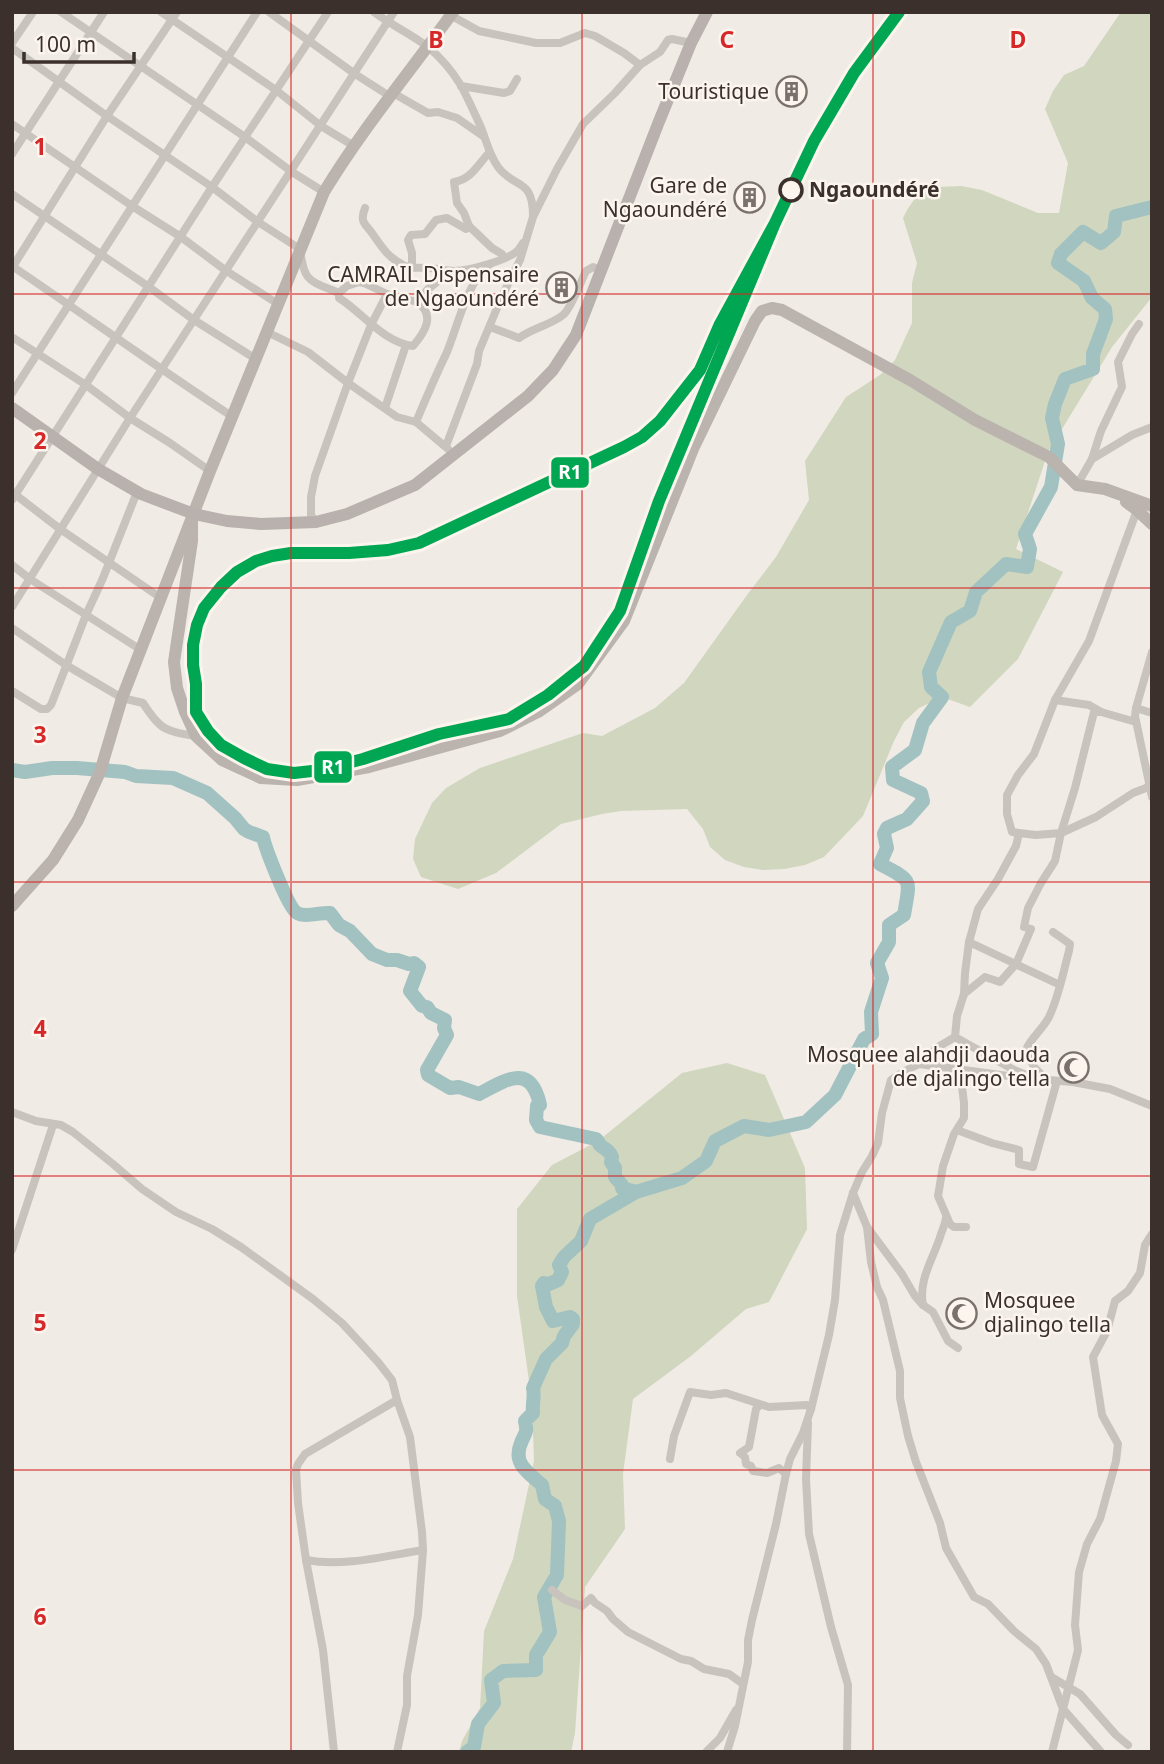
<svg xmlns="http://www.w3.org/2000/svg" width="1164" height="1764" viewBox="0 0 1164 1764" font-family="'Noto Sans',sans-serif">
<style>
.green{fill:#d1d6bf}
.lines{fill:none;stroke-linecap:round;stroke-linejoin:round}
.river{stroke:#a1c2c1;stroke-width:14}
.street{stroke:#c9c3be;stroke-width:8}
.secondary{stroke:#bab3ae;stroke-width:12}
.primary{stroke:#b8b1ad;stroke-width:12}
.rail-1-casing{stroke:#fbf5ee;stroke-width:18}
.rail-1{stroke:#00a651;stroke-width:12}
.grid{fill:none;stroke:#d62828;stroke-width:2;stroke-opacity:0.55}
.stop-dot{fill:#fbf5ee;stroke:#3b302b;stroke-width:3.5}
.labels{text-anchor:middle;stroke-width:5;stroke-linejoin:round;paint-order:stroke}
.poi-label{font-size:21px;fill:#3b302b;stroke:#fbf5ee;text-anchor:end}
.stop-label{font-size:21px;font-weight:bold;fill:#3b302b;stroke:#fbf5ee;text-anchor:start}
.grid-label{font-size:23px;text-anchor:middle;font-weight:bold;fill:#d62828;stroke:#fbf5ee;stroke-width:5;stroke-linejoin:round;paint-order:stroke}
.line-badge{stroke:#fbf5ee;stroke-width:2.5}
.badge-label{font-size:19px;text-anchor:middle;font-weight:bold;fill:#fff}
</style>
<rect width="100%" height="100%" fill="#f0ebe5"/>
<g class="green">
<path d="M1121 12H1152V297L1112 347 1048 452 1016 549 1063 572 1018 659 970 707 942 697 919 708 904 722 894 741 863 816 824 857 805 865 784 869 763 870 744 867 725 860 710 847 703 829 687 809 621 811 602 814 561 824 496 873 458 889 421 877 413 859 415 839 432 803 446 788 480 768 583 733 602 736 655 708 684 683 747 595 776 557 809 500 805 461 846 397 880 375 895 360 912 323V283L917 263 903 218 907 210 918 194 938 187 961 186 982 190 1038 213H1059L1068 163 1045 109 1053 91 1064 75 1084 66Z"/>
<path d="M727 1063 765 1075 805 1168 807 1229 769 1302 746 1309 691 1356 633 1399 623 1474 625 1529 585 1587 575 1733 571 1752H459L462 1741 480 1708 484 1631 513 1559 534 1461 532 1402 517 1296V1209L552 1165 598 1141 682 1073Z"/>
</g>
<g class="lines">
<g class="river">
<path d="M12 770 25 772 52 768H77L125 772 136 776 173 778 207 793 235 818 244 829 249 832 263 837C265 847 288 908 297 913 306 918 320 912 330 913L339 925 350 931 372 954 387 960H397L409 964 414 963 419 967 410 991 422 1006 427 1007 431 1013 445 1020 444 1028 447 1035 427 1070 428 1075 450 1088 459 1087 479 1094C507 1079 531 1063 540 1105L537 1106 536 1120 540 1127 596 1139C598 1141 599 1143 600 1145 605 1150 609 1149 612 1157L611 1162 615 1168V1177L622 1185V1188L636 1192"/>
<path d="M467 1752 474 1747 478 1724 494 1703 491 1680 503 1671 536 1670V1655L550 1632 544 1597 557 1575 559 1521 555 1506 545 1499 542 1485C529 1473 512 1464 521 1443 525 1432 528 1434 525 1421L533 1413C532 1403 535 1396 533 1388L546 1359 562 1343 564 1336 573 1324V1319L570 1317 553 1321 546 1307 542 1286 544 1283 549 1284 558 1280 562 1272 559 1265 564 1257 581 1241 590 1219 636 1192 682 1178 706 1161 715 1141 744 1126 769 1130 806 1122 835 1095 864 1039 872 1034 871 1012 882 978 877 963 889 942V925L904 915C910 878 914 882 880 864L887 848 884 834 887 828 907 819 923 801 921 793 893 780 892 767 915 750 923 723 942 697 931 687 929 672 951 622 970 611 976 592 1006 564 1027 567 1030 549 1025 534 1051 487 1058 444 1052 418 1055 404 1065 379 1093 369V354L1106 319 1105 309 1092 298 1084 281 1058 263 1061 254 1083 232 1101 243 1114 232 1116 216 1152 207"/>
</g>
<g class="street">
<path d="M61 12 245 137 292 172 324 192"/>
<path d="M161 12 276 90 321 126 354 146"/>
<path d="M269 12 355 74 391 97"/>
<path d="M374 12C391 25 411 34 428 47 440 57 452 71 460 84 466 94 474 112 479 123 486 138 488 153 498 167 514 189 533 177 533 216"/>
<path d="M450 15 479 31 536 43H560L585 33 595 36 624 53 640 65"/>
<path d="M12 43 33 12"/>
<path d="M12 48 107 116 212 187 258 222 300 249C304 283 309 280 339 293V298C363 313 383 342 413 346 425 332 436 315 417 302"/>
<path d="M461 86 504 93 510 91 517 79"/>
<path d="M393 93 428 113 438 112 457 118 483 136"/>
<path d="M12 124 132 206 181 237 225 270 278 304"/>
<path d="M489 153C478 164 471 180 454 182L457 203 464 213 469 226 492 248 502 254 503 258"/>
<path d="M12 154 104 12"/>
<path d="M12 194 149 287 194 320 256 359"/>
<path d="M365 208C359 224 366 223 374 236 383 249 389 258 405 266 412 269 419 267 426 268 435 268 445 271 454 271 468 271 505 261 516 252 519 250 521 246 523 243"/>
<path d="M12 266C86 316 158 368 233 417"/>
<path d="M12 268 107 116 177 12"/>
<path d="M412 268V253L408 240 411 235 425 234 436 220 447 218 466 229 469 226"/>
<path d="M339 293 347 286 359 282 364 283 387 294 417 302 428 289 451 271"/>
<path d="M490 327 519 338C532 328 551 325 563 315 571 309 581 281 586 271L593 267 601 270"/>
<path d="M267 332 308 352 348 383 397 417 416 422 448 449"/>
<path d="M12 337 86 385 130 418 170 443 210 471"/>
<path d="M12 393 257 12"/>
<path d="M385 408 406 345"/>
<path d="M416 422C426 398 436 375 447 352 457 328 468 279 490 264"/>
<path d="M446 446 477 364 479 351 503 294 520 260 533 217 557 169 583 124 615 93 640 65 660 52 668 40 672 39 691 43"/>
<path d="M1092 459 1101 431 1122 387 1118 362 1132 334 1139 324"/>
<path d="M1077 485 1092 459 1132 435 1152 427"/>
<path d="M12 492 60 529 161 598"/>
<path d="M12 500 212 187 328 12"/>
<path d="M1137 510 1089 641 1055 700 1034 754 1018 775 1007 795V814L1012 832 1019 833 1016 846 998 879 978 909 969 942 965 973 964 994 957 1016 955 1037 1014 1070 1037 1079 1073 1082 1110 1089 1152 1106"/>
<path d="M316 522 311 515V497L315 476 348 383 371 325 387 294"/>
<path d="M12 565 30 579 141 650"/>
<path d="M12 607 130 418 394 12"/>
<path d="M12 628 66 665 122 698 143 703C160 730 165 731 196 736"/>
<path d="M1152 652 1136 708 1135 716 1152 797"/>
<path d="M12 691 41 709H47L51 705 86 615 103 578 137 492"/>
<path d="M1055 700 1089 705 1101 712 1136 722"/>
<path d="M1136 708 1152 713"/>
<path d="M1019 833 1036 835 1061 833 1075 788 1094 712H1101"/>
<path d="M969 942 1060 985"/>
<path d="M964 994 985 977 1000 982 1016 964 1031 929 1024 927 1028 908 1041 883 1055 861 1061 833 1096 817 1133 793 1146 788 1152 782"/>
<path d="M919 1064 1024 1078"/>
<path d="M960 1070 964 1103V1118L954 1134 943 1166 938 1196 950 1224 954 1227H966"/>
<path d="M1047 1080 1034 1067 1026 1050C1029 1040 1043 1029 1049 1017 1059 996 1063 973 1069 951L1070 944 1053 932"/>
<path d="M12 1112 36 1121 61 1125 73 1132 113 1164 142 1189 176 1212 212 1229 241 1247 313 1299 342 1323 378 1362 392 1380 397 1400 305 1454 298 1464 296 1470 298 1503 306 1560 323 1650 334 1752"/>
<path d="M957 1130 992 1143 1019 1150V1164L1033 1167 1057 1081"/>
<path d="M853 1193 867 1227 871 1262 877 1287 883 1300 900 1371V1398L908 1436 916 1462 940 1523 946 1548 974 1597 988 1604 1014 1631 1036 1649 1046 1664 1063 1709 1101 1752"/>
<path d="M867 1227 902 1274 915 1296 923 1305 933 1312 948 1341 958 1348"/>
<path d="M12 1250 53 1125"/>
<path d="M923 1305C918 1279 934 1258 941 1234 943 1228 945 1225 946 1218"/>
<path d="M397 1400 410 1437 422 1532 423 1550 418 1615 407 1676V1705L397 1752"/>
<path d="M760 1405 756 1409 749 1447 740 1453 745 1457 746 1464 751 1466 753 1471 767 1473 779 1468 786 1474"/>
<path d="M808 1423 806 1479 809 1534 831 1627 848 1685 847 1752"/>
<path d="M670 1459 674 1436 690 1392 711 1395 726 1393 769 1407 807 1405 811 1409"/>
<path d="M306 1560C344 1567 385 1556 423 1550"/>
<path d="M552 1590 565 1600 582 1606 591 1598 595 1603 607 1611 613 1619 628 1632 681 1659 691 1661 704 1669 729 1674 743 1684"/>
<path d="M1053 1678 1080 1694 1116 1735 1128 1745"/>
<path d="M706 1752 720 1738 736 1710"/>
<path d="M727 1752 735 1726 748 1662V1640L752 1620 776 1524 786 1474 790 1459 803 1433 811 1409 829 1335 835 1300 840 1235 853 1193 862 1172 872 1156 878 1143 882 1113 891 1080 903 1072 919 1064 938 1047 955 1037"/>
<path d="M1052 1752 1078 1650 1075 1625 1079 1572 1087 1544 1100 1519 1116 1461 1118 1444 1102 1415 1093 1357 1107 1331 1115 1301 1128 1291 1140 1273 1145 1245 1152 1234"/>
</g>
<g class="secondary">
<path d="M1126 502 1137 510 1152 524"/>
<path d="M192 518V541L174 662 177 688 185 712 196 736 222 760 261 778 297 780 369 767 500 731 538 712 578 684 624 621 693 449 755 321 762 311 772 308 782 310 910 380 975 420 1049 457 1077 485 1105 489 1152 506"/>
<path d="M12 906 53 860 78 820 100 772 122 698 210 471 324 192C362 129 410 72 453 12"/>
</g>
<path class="primary" d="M12 408 98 469 141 494 194 514 227 521 261 524 316 522 347 514 415 485 528 396 553 370 576 335 658 124 691 43 707 12"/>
<defs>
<path id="rail-1" d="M775 223 720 324 700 370 660 421 642 437 624 447 419 543 388 550 349 553H291L272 556 256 561 237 572 221 587 204 608 197 625 193 645V665L196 684V712L208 731 221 745 244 758 267 769 294 773 321 770 363 759 439 734 509 719 548 695 584 666 620 611 659 501 775 223 814 141 854 73 899 12"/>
</defs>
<use href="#rail-1" class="rail-1-casing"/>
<use href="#rail-1" class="rail-1"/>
</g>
<path class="grid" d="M291 12V1752M582 12V1752M873 12V1752M12 294H1152M12 588H1152M12 882H1152M12 1176H1152M12 1470H1152"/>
<defs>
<symbol id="building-ring" viewBox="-11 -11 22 22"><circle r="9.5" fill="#fbf5ee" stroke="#7a716c" stroke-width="1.5"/><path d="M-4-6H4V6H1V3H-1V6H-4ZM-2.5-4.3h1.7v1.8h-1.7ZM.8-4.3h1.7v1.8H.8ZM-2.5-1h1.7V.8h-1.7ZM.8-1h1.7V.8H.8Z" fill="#7a716c"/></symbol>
<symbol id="mosque-ring" viewBox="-11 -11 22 22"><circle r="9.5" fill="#fbf5ee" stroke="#7a716c" stroke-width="1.5"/><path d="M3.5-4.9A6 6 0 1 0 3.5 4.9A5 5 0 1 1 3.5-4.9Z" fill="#7a716c"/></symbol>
</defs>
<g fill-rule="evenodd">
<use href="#building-ring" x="774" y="74" width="35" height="35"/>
<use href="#building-ring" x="732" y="180" width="35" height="35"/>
<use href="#building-ring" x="544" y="270" width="35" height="35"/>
<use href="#mosque-ring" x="1056" y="1050" width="35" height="35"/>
<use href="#mosque-ring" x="944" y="1296" width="35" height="35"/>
</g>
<circle class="stop-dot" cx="791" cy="190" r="11"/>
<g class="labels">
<g class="poi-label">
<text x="769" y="99">Touristique</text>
<text x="727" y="193">Gare de<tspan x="727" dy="24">Ngaoundéré</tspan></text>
<text x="539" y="282">CAMRAIL Dispensaire<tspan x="539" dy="24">de Ngaoundéré</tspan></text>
<text x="1050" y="1062">Mosquee alahdji daouda<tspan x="1050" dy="24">de djalingo tella</tspan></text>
<text x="984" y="1308" text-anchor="start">Mosquee<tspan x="984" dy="24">djalingo tella</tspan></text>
</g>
<g class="stop-label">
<text x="809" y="197">Ngaoundéré</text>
</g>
</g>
<g class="grid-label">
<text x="436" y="48">B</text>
<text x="727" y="48">C</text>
<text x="1018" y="48">D</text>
<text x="40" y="155">1</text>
<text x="40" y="449">2</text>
<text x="40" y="743">3</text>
<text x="40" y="1037">4</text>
<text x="40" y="1331">5</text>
<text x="40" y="1625">6</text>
</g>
<g class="line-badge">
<rect x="550" y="456" width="40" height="33" rx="7" fill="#00a651"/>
<rect x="313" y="750" width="40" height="34" rx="7" fill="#00a651"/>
</g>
<g class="badge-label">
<text x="570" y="479">R1</text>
<text x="333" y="774">R1</text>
</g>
<rect width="1164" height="1764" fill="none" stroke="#3b302b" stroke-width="28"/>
<path d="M24 52v10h110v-10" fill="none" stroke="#3b302b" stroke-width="3.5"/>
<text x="35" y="52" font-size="21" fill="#3b302b" stroke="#fbf5ee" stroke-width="5" paint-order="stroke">100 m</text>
</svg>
